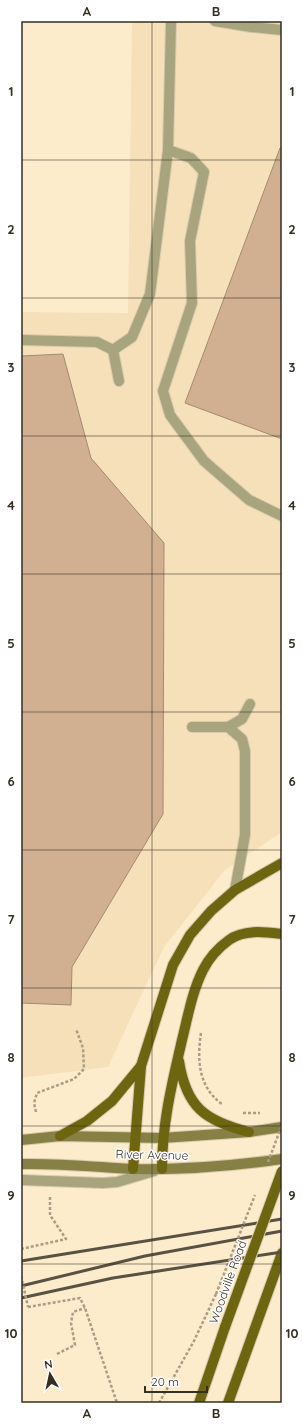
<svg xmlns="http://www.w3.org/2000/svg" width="303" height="1424" viewBox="0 0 303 1424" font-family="Quicksand,sans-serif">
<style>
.built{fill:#f5e0b9}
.building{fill:#d1b092;stroke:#a48a72}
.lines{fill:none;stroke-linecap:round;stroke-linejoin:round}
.service-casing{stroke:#d9caad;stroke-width:12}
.secondary-casing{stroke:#d9caad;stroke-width:12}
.primary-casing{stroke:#d9caad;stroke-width:12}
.path{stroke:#a99d85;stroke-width:2.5;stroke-dasharray:3 2;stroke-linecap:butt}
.service{stroke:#a7a47e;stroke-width:10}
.secondary{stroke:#868045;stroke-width:10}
.primary{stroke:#6e6511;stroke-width:10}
.rail{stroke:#595141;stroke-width:3}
.primary-bridge-casing{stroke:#d9caad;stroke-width:12;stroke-linecap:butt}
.path-bridge{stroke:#a99d85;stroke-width:2.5;stroke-dasharray:3 2;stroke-linecap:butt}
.primary-bridge{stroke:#6e6511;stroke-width:10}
.grid{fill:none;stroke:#352f22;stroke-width:1;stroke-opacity:0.55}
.labels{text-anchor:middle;stroke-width:3;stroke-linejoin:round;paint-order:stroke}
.street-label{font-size:12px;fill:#352f22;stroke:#fff}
.neatline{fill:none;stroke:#352f22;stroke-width:1.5}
.grid-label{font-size:13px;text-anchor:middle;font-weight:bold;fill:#352f22}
</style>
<rect width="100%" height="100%" fill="#fdeccc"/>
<path class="built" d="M132 21H282V832L225 870 164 947 108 1067 21 1078V312L128 313Z"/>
<g class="building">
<path d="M280 148H282V439L185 403Z"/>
<path d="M63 354 91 458 164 543 163 814 72 967 71 1005 21 1003V356Z"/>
</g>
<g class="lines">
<defs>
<g id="service">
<path d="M215 21 251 27 282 30"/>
<path d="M168 150 191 158 204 172 190 241 192 303 163 391 170 415 204 461 249 500 282 516"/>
<path d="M21 340 97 342 113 350"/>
<path d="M119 381 113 350 132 337 150 294 168 150 171 21"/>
<path d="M192 727H228L242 719 250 704"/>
<path d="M228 727 242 739 245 751V835L235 890"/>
<path d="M21 1180 103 1183 117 1182 154 1171"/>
</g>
<g id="secondary">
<path d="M21 1140 60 1136 162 1138 249 1132 282 1127"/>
<path d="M21 1164C59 1163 96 1167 133 1169 183 1170 233 1166 282 1159"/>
</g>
<g id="primary">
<path d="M179 1061C186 1107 205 1121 249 1132"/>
<path d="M60 1136 87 1121 112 1101 141 1066"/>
<path d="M133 1169 141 1066 173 965 190 935 211 911 235 890 282 863"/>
<path d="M162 1169C162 1124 172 1083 182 1040 188 1016 192 992 203 970 209 958 218 948 229 940 244 929 265 932 282 934"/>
<path d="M199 1403 225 1327"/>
<path d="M228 1403 282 1253"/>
</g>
</defs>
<use href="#service" class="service-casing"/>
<use href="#secondary" class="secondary-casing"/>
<use href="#primary" class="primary-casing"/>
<g class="path">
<path d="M201 1033C197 1059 198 1087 222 1104"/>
<path d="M36 1112 34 1103 37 1093 74 1079 84 1069 83 1048 76 1029"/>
<path d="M243 1113H260"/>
<path d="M21 1249 66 1239 50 1215V1196"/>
<path d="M28 1307 80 1298 85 1308 117 1403"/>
<path d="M57 1354 75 1345 71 1323 73 1312 85 1308"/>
<path d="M159 1403 194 1341 216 1294"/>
</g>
<use href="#service" class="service"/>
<use href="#secondary" class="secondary"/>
<use href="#primary" class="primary"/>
<g class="rail">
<path d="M21 1261 282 1219"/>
<path d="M21 1286 145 1256 282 1231"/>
<path d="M21 1298 113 1278 282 1252"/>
</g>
<defs>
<path id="primary-bridge" d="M225 1327 282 1171"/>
</defs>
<use href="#primary-bridge" class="primary-bridge-casing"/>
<g class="path-bridge">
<path d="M268 1162 282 1125"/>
<path d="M21 1276 28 1307"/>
<path d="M216 1294 255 1195"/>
</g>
<use href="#primary-bridge" class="primary-bridge"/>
</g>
<path class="grid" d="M152 21V1403M21 160H282M21 298H282M21 436H282M21 574H282M21 712H282M21 850H282M21 988H282M21 1126H282M21 1264H282"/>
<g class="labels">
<g class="street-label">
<text transform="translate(152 1155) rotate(1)" y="4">River Avenue</text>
<text transform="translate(228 1282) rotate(-70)" y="4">Woodville Road</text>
</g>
</g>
<rect width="303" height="1424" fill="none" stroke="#ffffff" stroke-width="44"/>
<g transform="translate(50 1374) rotate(351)" stroke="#ffffff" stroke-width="3" paint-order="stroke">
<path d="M0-3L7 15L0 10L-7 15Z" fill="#352f22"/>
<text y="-6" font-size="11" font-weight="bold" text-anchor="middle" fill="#352f22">N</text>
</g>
<path d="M145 1386v6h62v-6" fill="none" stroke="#352f22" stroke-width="2"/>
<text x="151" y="1386" font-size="12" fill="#352f22" stroke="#ffffff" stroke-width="3" paint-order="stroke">20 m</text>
<rect x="22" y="22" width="259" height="1380" class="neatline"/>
<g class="grid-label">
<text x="87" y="16">A</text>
<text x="216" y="16">B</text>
<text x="11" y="96">1</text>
<text x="292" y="96">1</text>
<text x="11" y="234">2</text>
<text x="292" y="234">2</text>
<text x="11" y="372">3</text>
<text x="292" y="372">3</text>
<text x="11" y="510">4</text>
<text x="292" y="510">4</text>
<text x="11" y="648">5</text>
<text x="292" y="648">5</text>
<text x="11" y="786">6</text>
<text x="292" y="786">6</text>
<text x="11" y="924">7</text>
<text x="292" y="924">7</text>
<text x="11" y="1062">8</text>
<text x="292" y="1062">8</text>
<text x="11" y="1200">9</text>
<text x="292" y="1200">9</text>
<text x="11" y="1338">10</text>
<text x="292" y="1338">10</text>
<text x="87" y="1418">A</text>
<text x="216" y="1418">B</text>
</g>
</svg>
